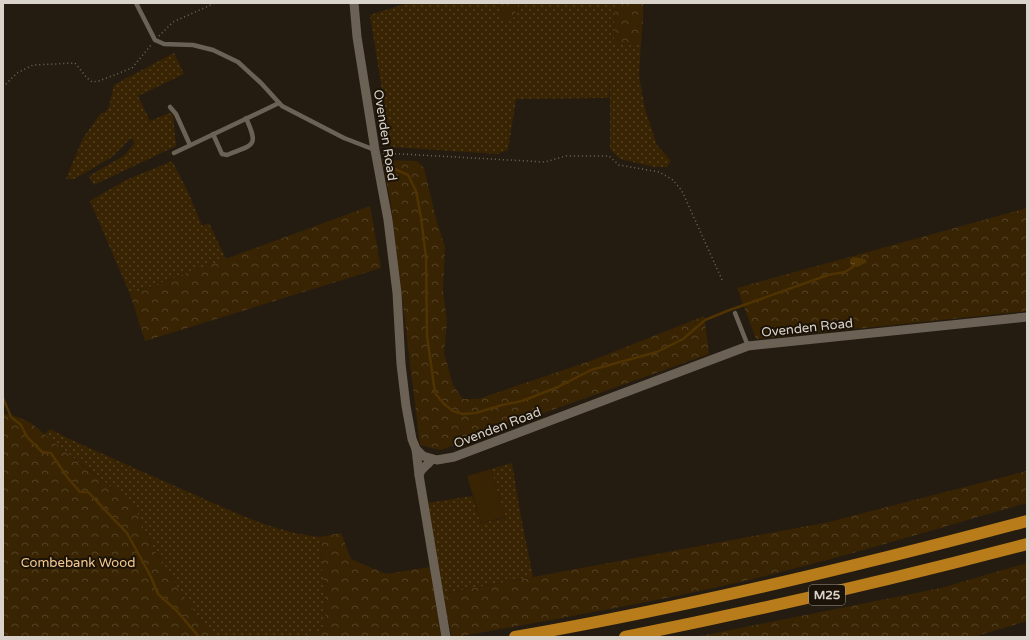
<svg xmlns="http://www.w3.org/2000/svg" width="1030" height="640" viewBox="0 0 1030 640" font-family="'Varela Round',sans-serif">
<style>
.grass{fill:url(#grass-dots)}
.forest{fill:url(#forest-crowns)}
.pitch{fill:#382303}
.water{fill:url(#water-ripples)}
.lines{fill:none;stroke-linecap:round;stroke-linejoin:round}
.stream{stroke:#503302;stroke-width:2.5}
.path{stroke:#71695f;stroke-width:1.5;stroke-dasharray:1 3;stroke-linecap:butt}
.service{stroke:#6b6154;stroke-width:4.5}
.minor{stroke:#6b6154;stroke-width:9}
.motorway{stroke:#b87d1a;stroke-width:12}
.labels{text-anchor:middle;stroke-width:4;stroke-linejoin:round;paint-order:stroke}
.shield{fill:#1b1308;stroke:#a09990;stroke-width:1}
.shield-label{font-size:12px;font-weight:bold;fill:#d9d3cb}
.street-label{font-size:13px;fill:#d9d3cb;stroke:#1b1308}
.park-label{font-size:13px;fill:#f7ca90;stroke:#1b1308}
</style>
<defs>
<pattern id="grass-dots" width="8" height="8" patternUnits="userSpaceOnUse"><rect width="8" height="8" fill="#382303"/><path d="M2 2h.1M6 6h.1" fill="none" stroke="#544226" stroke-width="1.8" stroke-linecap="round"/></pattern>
<pattern id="forest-crowns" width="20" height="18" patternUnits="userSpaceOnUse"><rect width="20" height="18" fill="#382303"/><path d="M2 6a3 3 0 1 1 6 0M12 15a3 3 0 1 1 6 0" fill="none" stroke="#544226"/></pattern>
<pattern id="water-ripples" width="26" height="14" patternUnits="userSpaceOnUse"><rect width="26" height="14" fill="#503302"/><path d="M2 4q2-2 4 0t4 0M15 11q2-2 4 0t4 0" fill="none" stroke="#695026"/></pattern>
</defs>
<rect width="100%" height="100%" fill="#251c11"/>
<g class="grass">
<path d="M408 3H499L501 14 514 18 515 12 519 3H615L614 43H641L639 76 645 109 657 145 671 161 667 167H655L620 159 610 149V76L609 98 516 99 508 150 497 154 391 147 370 15Z"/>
<path d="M174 53 184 74 138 96 150 121 169 113 173 115 176 146 94 185 89 176 125 155 135 142 131 138 112 157 74 179H66L83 138 101 113H105L109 107 114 85Z"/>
<path d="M172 161 188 192 202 226 209 223 226 259 130 294 90 201 126 180Z"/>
<path d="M50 429 65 437C107 456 150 475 193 494 234 512 275 533 320 537L326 618 323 630 312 634 300 637 217 636 197 615 176 585 155 551 133 504 44 435Z"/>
<path d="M512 463 520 512 533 577 442 594 428 503 472 496 481 523 505 518 491 469Z"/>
</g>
<g class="forest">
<path d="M499 3H519L515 12 514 18 506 21 501 14Z"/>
<path d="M615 3H643V20L641 43H614Z"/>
<path d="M382 160 417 161 424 168 436 219 445 247 443 290 447 322 444 353 453 385 463 399H478L593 360 704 316 709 354 440 450 420 445 390 198Z"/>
<path d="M370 206 381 268 145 341 130 294Z"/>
<path d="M1027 208V311L756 339 737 288Z"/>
<path d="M3 413 18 417 31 423 69 455 133 504 155 551 176 585 197 615 219 637H3Z"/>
<path d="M1027 471V503C928 531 828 562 727 585 638 605 548 620 458 637H452L442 594 829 522Z"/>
<path d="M341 533 351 559 386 574 430 567 441 637H300L312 634 323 630 326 618 320 537Z"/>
<path d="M1027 563V621L973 637H695L941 588Z"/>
</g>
<path class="pitch" d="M491 469 505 517 481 523 467 476Z"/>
<path class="water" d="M853 257 865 259 867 262 859 266 853 267 850 263V260Z"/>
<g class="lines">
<g class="stream">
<path d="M388 166 408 175 416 191 421 217 426 258 427 336 435 393 443 403 453 411 463 414 476 413 502 405 522 401 558 387 591 370 657 352 683 339 705 320 727 311 828 275 845 272 853 267"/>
<path d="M3 398 11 417 21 425 27 437 42 452 51 453 67 477 80 492H88L127 533 151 577 158 594 177 611 199 637"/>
</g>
<g class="path">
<path d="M159 36 173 22 215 3"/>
<path d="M3 87 17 73 33 65 75 63 87 78 92 82 99 81 132 68 151 45"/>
<path d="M383 153 545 162 566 156H609L619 165 659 172 673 180 682 191 723 282"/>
</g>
<g class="service">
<path d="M136 3 155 40 164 44 193 45 213 50 238 62 261 83 282 106 344 138 375 150"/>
<path d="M170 107 176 114 190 145"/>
<path d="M213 134 222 154 227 155C254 144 259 147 246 118"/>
<path d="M174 153 279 103"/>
<path d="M735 313 748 346"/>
</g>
<g class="minor">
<path d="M354 3 357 37 375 150 388 220 397 293 401 364 406 406 412 439 416 449 423 456 437 460 454 457 748 346 1027 317"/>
<path d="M416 449 419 475"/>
<path d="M431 460C427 467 422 466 419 475L446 637"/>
</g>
<g class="motorway">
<path d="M515 637C688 607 858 566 1027 521"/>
<path d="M625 637C760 610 894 579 1027 544"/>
</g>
</g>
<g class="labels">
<rect class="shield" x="809" y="585" width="36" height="20" rx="3"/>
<g class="shield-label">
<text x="827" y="599">M25</text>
</g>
<g class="street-label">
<text transform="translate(386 135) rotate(81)" y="5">Ovenden Road</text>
<text transform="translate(807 327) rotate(-6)" y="5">Ovenden Road</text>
<text transform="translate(497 427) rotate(-21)" y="5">Ovenden Road</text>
</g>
<g class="park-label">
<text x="78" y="567">Combebank Wood</text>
</g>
</g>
<rect width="1030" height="640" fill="none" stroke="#d9d3cb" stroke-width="8"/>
</svg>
